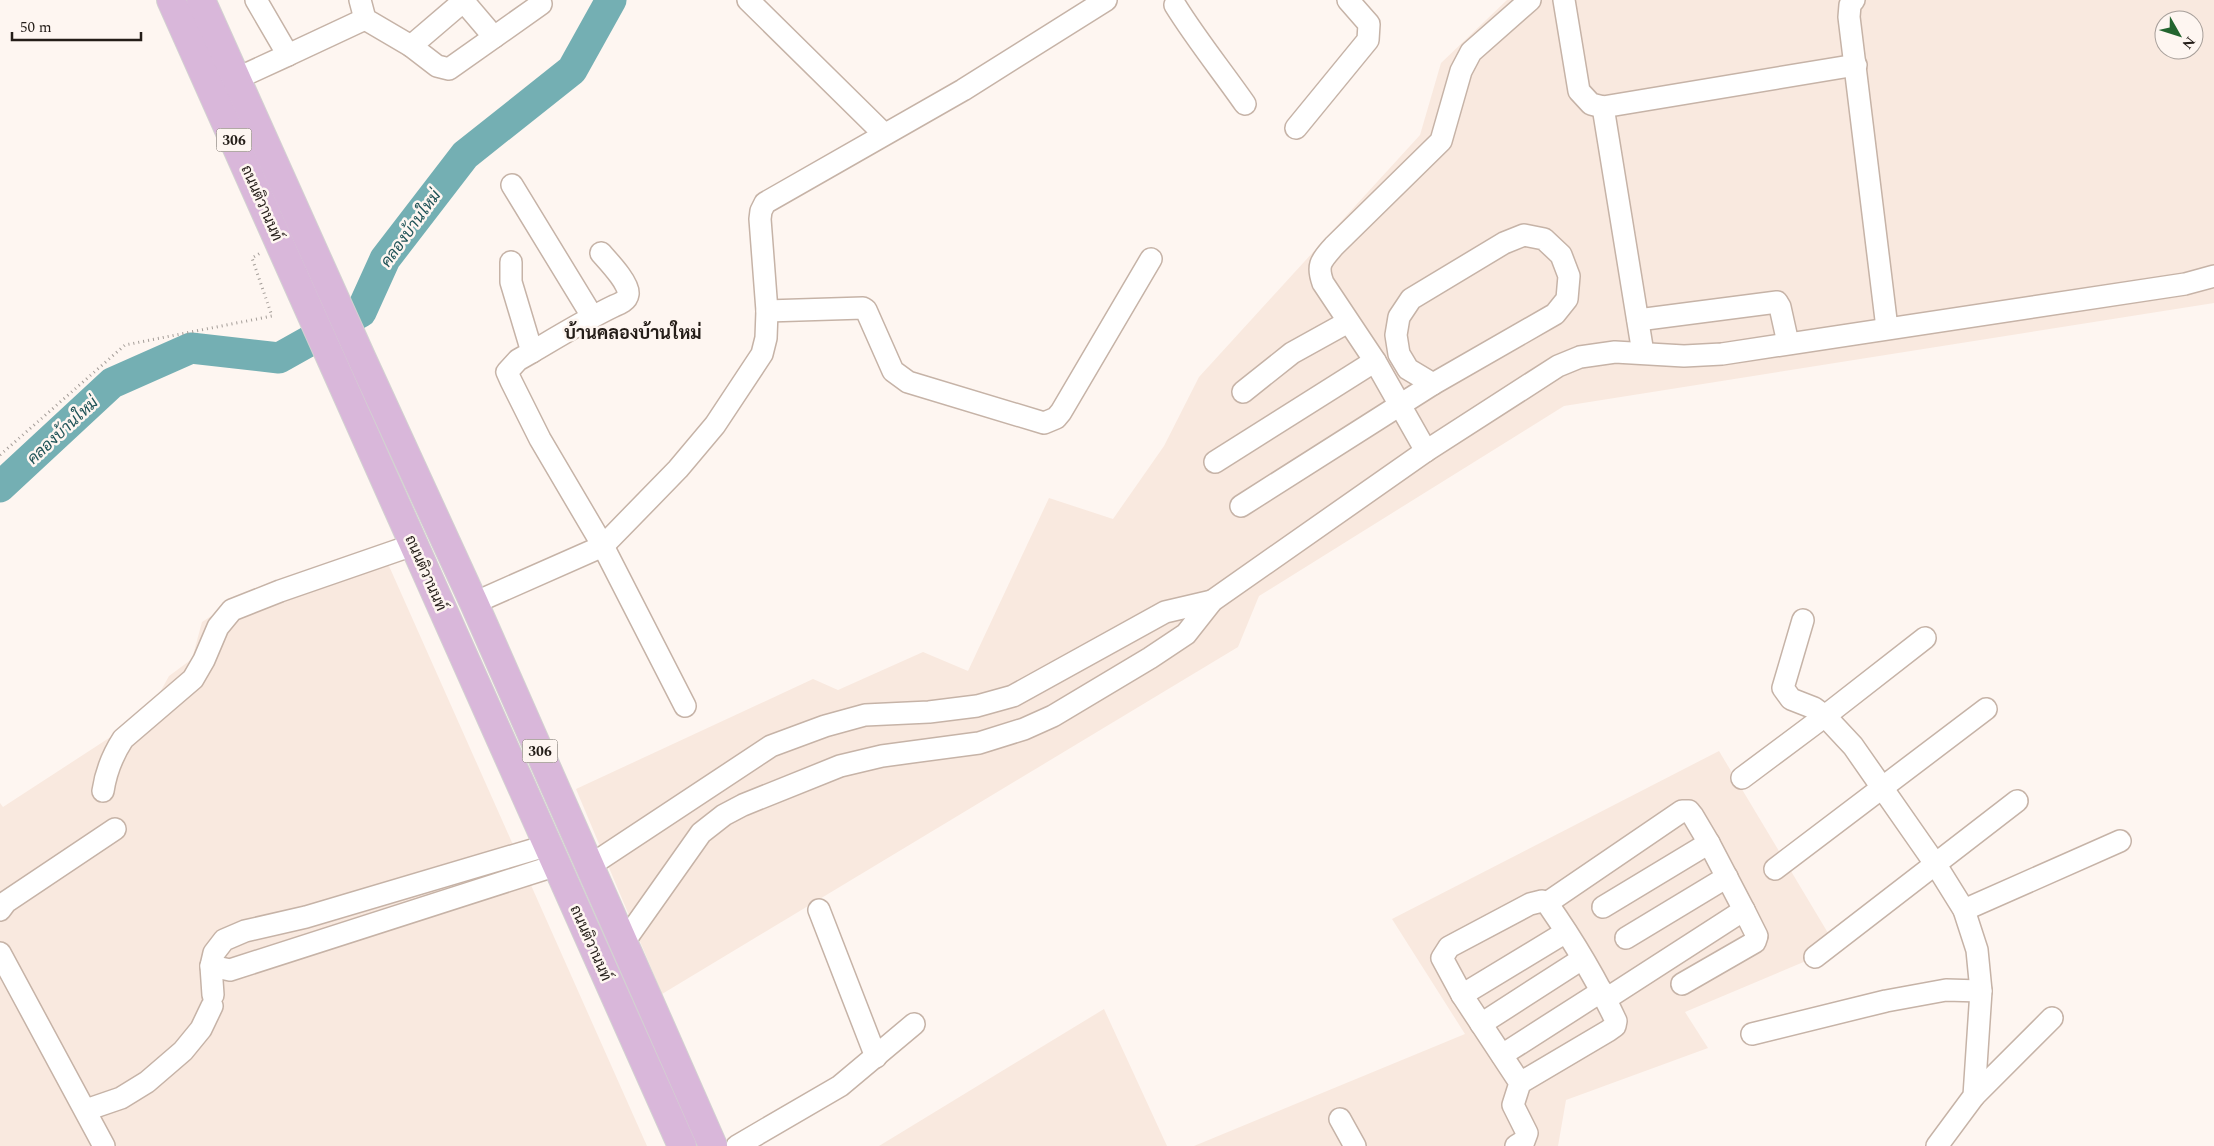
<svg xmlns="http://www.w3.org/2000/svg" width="2214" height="1146" viewBox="0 0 2214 1146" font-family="Spectral,Sarabun,serif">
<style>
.built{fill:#f9e9df;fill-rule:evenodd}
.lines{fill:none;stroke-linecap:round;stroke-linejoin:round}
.river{stroke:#74afb3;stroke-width:31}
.minor-casing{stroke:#c6b3a7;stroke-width:24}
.major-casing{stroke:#d3d2d1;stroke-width:30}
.path{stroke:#a49d98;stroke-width:3;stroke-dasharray:1 4;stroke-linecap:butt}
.minor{stroke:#fff;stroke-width:21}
.major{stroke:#d9b7da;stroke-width:28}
.labels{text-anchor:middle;stroke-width:5;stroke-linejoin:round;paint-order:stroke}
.shield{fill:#fef6f1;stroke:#655e59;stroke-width:1}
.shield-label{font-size:14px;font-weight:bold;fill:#241d18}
.street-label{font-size:15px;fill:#241d18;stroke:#fef6f1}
.water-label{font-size:16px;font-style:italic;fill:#1e5256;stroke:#fef6f1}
.quarter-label{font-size:18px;font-weight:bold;fill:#241d18;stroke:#fef6f1}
</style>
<rect width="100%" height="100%" fill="#fef6f1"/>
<g class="built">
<path d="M1507 0H2214V303L1564 406 1259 596 1238 647 662 994 576 789 813 679 838 690 923 652 968 671 1049 498 1113 519 1164 446 1199 377 1420 135 1441 63ZM2164 20H2194V50H2164Z"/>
<path d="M385 557 647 1146H0V803L3 807 149 712 169 676 192 659 202 622 255 588Z"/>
<path d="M1719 751 1837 948 1685 1012 1708 1048 1566 1100 1558 1146H1194L1465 1034 1392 919Z"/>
<path d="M1104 1009 1167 1146H879Z"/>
</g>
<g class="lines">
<path class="river" d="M0 487 112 383 191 348 279 358 361 312 385 259 465 155 572 70 611 0"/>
<defs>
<g id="minor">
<path d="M360 0 365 19 411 46 437 66 449 69 541 4"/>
<path d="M748 0 884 134"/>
<path d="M1564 0 1579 91 1591 104 1603 107 1856 65"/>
<path d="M1854 0 1850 5 1849 17 1887 328"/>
<path d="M1175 5C1196 39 1222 71 1245 104"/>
<path d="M411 46 459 5 465 3 494 37"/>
<path d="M288 55 365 19"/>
<path d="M238 78 288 55 256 0"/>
<path d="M1603 107 1643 353"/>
<path d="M1296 128 1368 40 1369 24 1348 0"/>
<path d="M512 185 592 316"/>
<path d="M1524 235 1544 239 1561 255 1569 276 1567 299 1555 314 1433 384 1408 369 1399 354 1396 335 1399 317 1411 299 1504 243Z"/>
<path d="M511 262V282L532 352 518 360 507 372 511 381 540 439 603 546 685 706"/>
<path d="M767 311 863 308 866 310 893 371 908 382 1044 423 1056 418 1061 412 1151 259"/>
<path d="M1638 320 1777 302 1780 307 1788 343"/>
<path d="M532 352C559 336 585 320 614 306 619 304 627 301 628 294 630 284 608 261 601 253"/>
<path d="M1243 392 1292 353 1348 322"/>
<path d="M1426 451 1375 361 1323 283C1316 264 1322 260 1334 246L1441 141 1461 71 1471 52 1530 0"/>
<path d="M1215 462 1375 361"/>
<path d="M1241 506 1433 384"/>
<path d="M474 603 603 546 678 469 715 425 762 354 766 338 767 311 760 219 761 211 765 203 963 90 1106 0"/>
<path d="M1803 620 1783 688 1791 699 1814 708 1825 716 1853 746 1936 865 1964 910 1977 950 1981 991 1974 1096 1937 1146"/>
<path d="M1742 778 1825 716 1925 638"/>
<path d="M103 791C106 771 112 756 123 739L193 679 204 660 218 627 232 610 280 591 413 545"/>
<path d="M591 865 771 746 825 726 865 715 929 712 977 706 1013 696 1165 612 1212 601"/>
<path d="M1775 869 1986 709"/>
<path d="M1547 903 1682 811H1689L1693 816 1709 843 1744 910"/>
<path d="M1603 907 1709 843"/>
<path d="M0 910 6 902 115 829"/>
<path d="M819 910 876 1057"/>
<path d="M1964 910 2120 841"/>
<path d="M1626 938 1727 877"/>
<path d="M624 942 701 833 724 815 743 805 840 766 882 756 979 743 1024 729 1053 716 1150 658 1186 634 1212 601 1426 451 1558 366 1580 357 1615 352 1684 356 1722 354 2185 284 2214 276"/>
<path d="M0 953 104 1146"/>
<path d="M1815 957 2017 801"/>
<path d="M211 966 230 970 557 865"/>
<path d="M213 995 211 966 214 953 224 940 245 931 306 917 549 845"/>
<path d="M1462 995 1566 932"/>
<path d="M1606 999 1744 910 1757 936 1755 942 1682 984"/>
<path d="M1481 1024 1582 959"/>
<path d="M1752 1034 1886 1001 1946 990 1981 991"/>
<path d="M1502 1055 1602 991"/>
<path d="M1974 1096 2052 1018"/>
<path d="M86 1110 121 1098 147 1082 183 1051 201 1029 212 1006"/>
<path d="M1340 1119 1355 1146"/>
<path d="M737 1146 840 1086 914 1024"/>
<path d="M1516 1146 1524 1141 1527 1133 1513 1105 1520 1083 1608 1031 1615 1026 1616 1021C1597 980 1573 940 1547 903L1542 901 1530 904 1449 947 1442 958 1462 995 1520 1083"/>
</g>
<g id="major">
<path d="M171 0C343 381 510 765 682 1146"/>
<path d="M201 0 362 359 474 603 713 1146"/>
</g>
</defs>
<use href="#minor" class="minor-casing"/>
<use href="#major" class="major-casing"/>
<path class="path" d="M0 455 125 345 272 316 252 258 262 252"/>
<use href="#minor" class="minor"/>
<use href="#major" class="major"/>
</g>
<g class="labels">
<g class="shield">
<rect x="216.5" y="128.5" width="35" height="23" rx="4"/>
<rect x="522.5" y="739.5" width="35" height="23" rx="4"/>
</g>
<g class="shield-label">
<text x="234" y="145">306</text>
<text x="540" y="756">306</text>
</g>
<g class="street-label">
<text transform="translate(262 203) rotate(66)" y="5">ถนนติวานนท์</text>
<text transform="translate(426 573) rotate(66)" y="5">ถนนติวานนท์</text>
<text transform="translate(591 943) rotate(66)" y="5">ถนนติวานนท์</text>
</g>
<g class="water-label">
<text transform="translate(410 228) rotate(-54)" y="6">คลองบ้านใหม่</text>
<text transform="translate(62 430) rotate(-43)" y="6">คลองบ้านใหม่</text>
</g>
<g class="quarter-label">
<text x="633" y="339">บ้านคลองบ้านใหม่</text>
</g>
</g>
<g transform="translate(2179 35) rotate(129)"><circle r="24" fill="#fef6f1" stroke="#a79f9a"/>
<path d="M0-4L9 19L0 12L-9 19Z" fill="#23652f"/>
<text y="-8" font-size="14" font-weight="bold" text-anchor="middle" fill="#241d18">N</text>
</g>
<path d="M12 32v8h129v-8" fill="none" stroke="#241d18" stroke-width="2.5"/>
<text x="20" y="32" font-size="15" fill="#241d18" stroke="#fef6f1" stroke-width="4" paint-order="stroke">50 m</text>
</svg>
